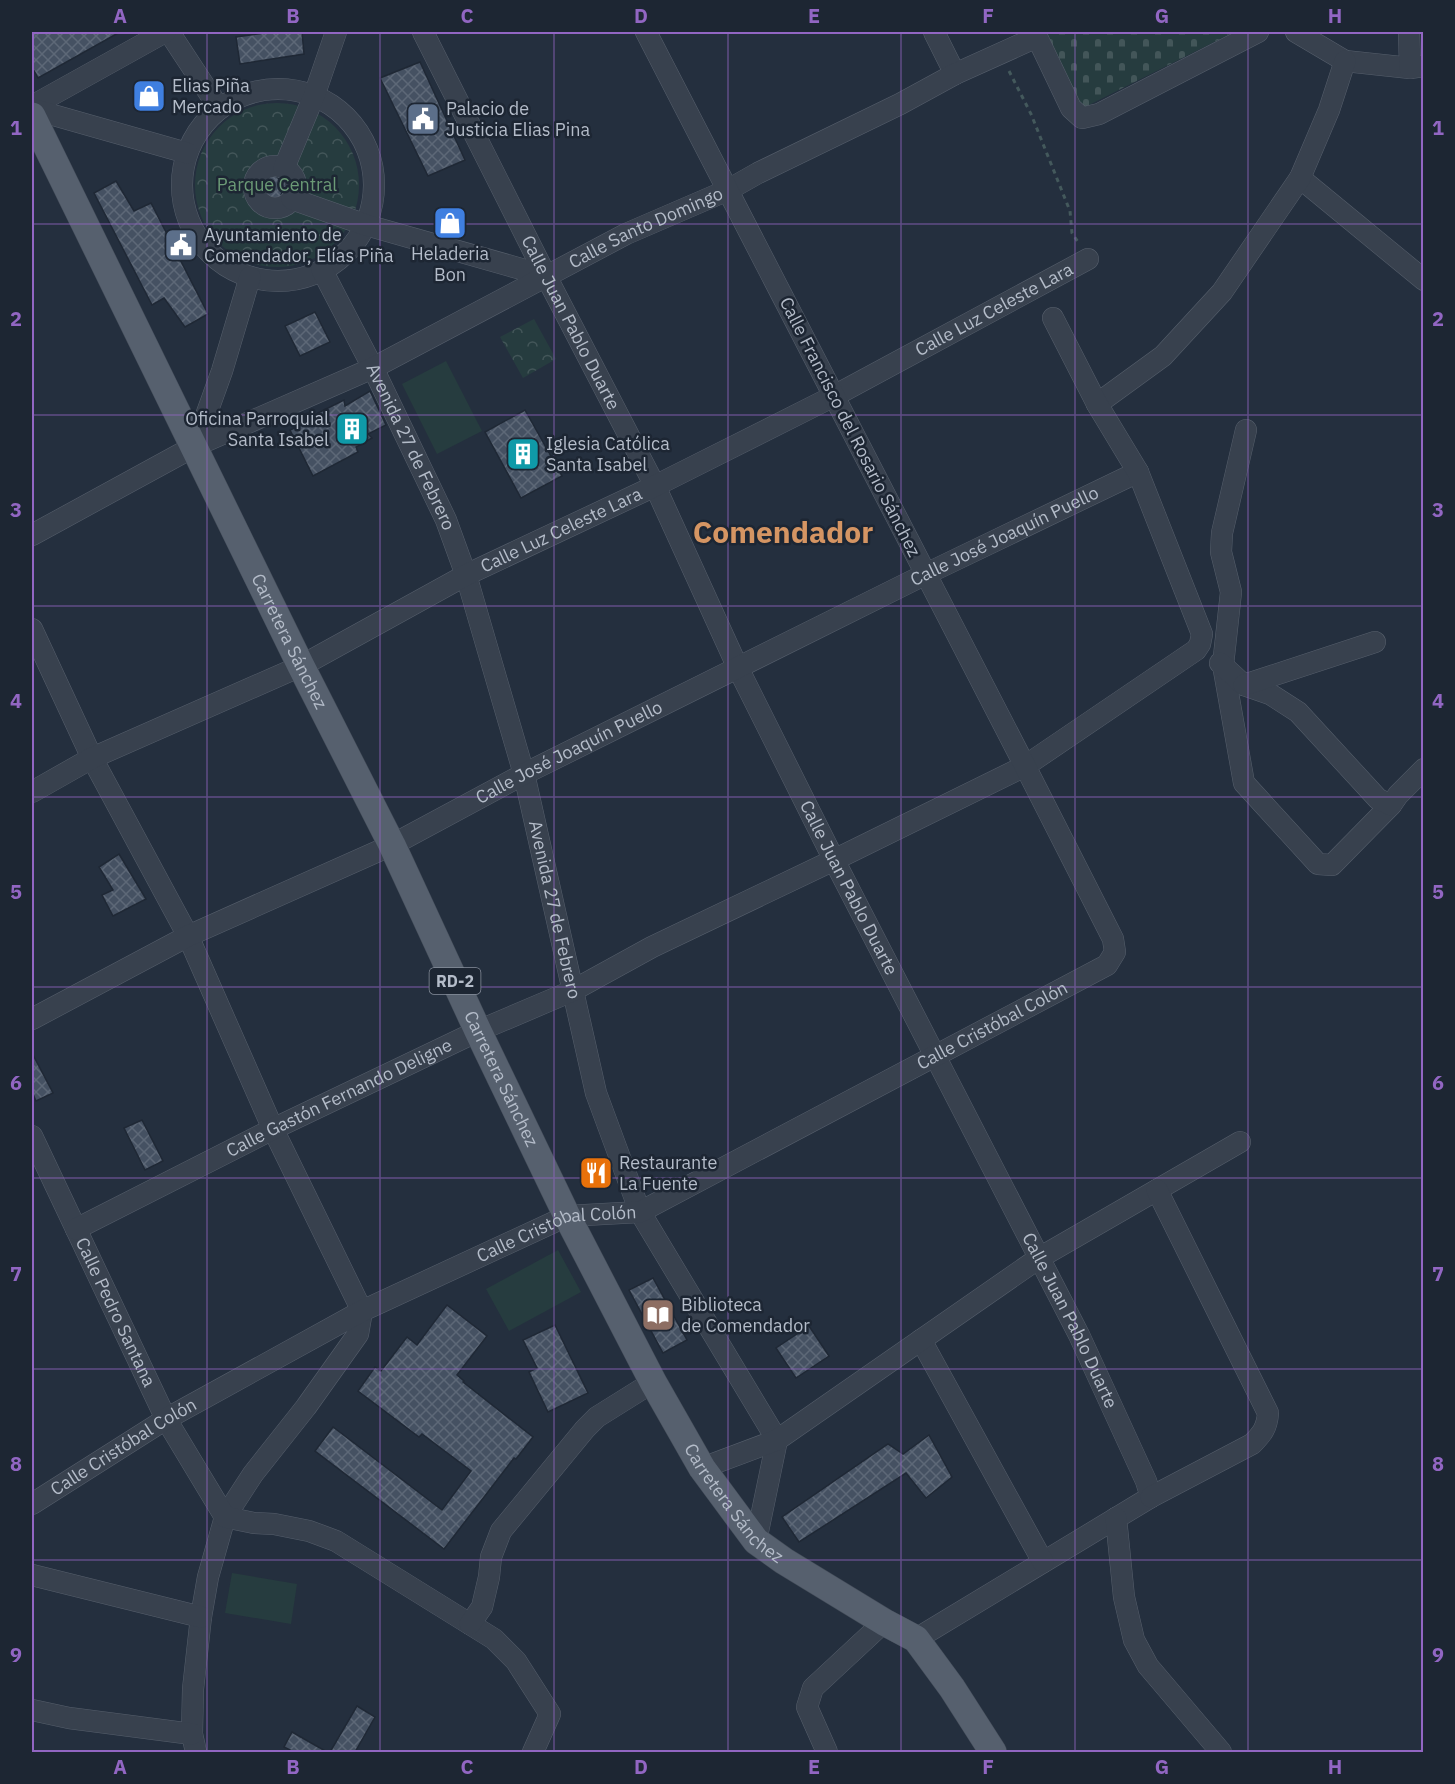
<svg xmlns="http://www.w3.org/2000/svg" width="1455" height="1784" viewBox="0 0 1455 1784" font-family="'IBM Plex Sans',sans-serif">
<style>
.cemetery{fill:url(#cemetery-stones)}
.park{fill:url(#park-crowns)}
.garden{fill:#263c3f}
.building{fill:url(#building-cross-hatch);stroke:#1f2835;stroke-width:1.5}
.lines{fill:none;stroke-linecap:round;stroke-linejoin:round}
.minor-casing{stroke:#565f6c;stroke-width:22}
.major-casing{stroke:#414a57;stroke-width:28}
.path{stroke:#44595c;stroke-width:3;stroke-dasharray:4.5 4.5;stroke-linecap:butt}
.minor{stroke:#38414e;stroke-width:21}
.major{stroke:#56606e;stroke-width:27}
.grid{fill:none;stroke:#9266c3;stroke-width:1.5;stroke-opacity:0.55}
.labels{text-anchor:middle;stroke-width:5;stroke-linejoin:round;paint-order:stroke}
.shield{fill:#1d2633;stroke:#878f9c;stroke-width:1.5}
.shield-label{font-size:16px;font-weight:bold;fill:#b4bcc9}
.poi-label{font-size:18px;fill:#b4bcc9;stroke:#1d2633;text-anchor:start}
.park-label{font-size:18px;fill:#6b9a76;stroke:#1d2633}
.street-label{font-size:18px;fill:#b4bcc9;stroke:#1d2633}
.town-label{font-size:30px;font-weight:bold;fill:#d59563;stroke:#1d2633}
.neatline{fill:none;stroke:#9266c3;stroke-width:2}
.grid-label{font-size:20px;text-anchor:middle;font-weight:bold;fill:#9266c3}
</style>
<defs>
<pattern id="cemetery-stones" width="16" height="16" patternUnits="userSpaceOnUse" patternTransform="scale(1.5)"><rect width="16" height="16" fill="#263c3f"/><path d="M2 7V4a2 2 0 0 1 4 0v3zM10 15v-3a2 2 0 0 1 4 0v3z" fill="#435659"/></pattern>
<pattern id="park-crowns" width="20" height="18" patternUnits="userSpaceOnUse" patternTransform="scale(1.5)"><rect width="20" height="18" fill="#263c3f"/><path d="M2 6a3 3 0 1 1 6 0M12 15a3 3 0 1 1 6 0" fill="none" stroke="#435659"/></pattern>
<pattern id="building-cross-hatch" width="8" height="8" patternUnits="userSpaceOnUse" patternTransform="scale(1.5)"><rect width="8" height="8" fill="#455162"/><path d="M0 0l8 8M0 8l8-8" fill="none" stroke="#5d6877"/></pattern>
</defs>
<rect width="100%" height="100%" fill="#242f3e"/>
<path class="cemetery" d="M1040 32H1234L1081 109Z"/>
<g class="park">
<circle cx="277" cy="185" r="82"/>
<path d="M534 319 556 359 523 378 500 337Z"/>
</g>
<g class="garden">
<path d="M446 361 482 431 437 454 402 384Z"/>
<path d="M558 1250 581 1292 509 1331 486 1289Z"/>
<path d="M232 1573 297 1584 291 1624 225 1613Z"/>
</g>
<g class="building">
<path d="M32 32H120L38 78 32 67Z"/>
<path d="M271 32H302L304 54 240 64 236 37Z"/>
<path d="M420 62 465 160 428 176 380 78Z"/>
<path d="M272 172 279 179 287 180 290 185 283 190 279 200 276 203 265 198 259 188 263 177Z"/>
<path d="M116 181 134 211 151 203 208 314 185 327 164 298 152 305 94 193Z"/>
<path d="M315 312 330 342 300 356 285 326Z"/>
<path d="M370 391 386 425 368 434 372 438 356 447 358 452 313 476 290 430 319 417 318 413 344 400 345 406Z"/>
<path d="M525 410 562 476 521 498 485 432Z"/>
<path d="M119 854 146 899 113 916 102 895 113 890 99 867Z"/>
<path d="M32 1053 53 1093 36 1101 32 1092Z"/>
<path d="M142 1120 163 1161 145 1170 124 1128Z"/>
<path d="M653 1278 687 1340 663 1353 629 1290Z"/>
<path d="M447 1305 487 1336 457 1375 464 1381 463 1382 533 1437 516 1459 514 1458 444 1549 315 1451 333 1427 442 1510 471 1471 422 1434 419 1437 358 1391 375 1367 381 1371 407 1337 417 1345Z"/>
<path d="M555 1325 588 1393 548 1412 529 1372 537 1368 523 1340Z"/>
<path d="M809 1326 829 1356 796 1378 776 1348Z"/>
<path d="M929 1435 952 1477 926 1498 906 1473 799 1542 782 1517 888 1444 903 1454Z"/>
<path d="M357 1706 375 1717 355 1752H330Z"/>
<path d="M292 1732 327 1752H294L284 1747Z"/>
</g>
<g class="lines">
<defs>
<g id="minor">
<path d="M169 32 219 108"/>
<path id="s1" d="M423 32 546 276 655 486 738 668 834 860 1079 1335 1146 1481 1151 1497 916 1639"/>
<path d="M934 32 955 74"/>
<path d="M1296 32 1345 61 1410 68 1424 66"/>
<path d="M1409 32 1410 68"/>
<circle cx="278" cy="185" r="96"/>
<path d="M32 106 165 32"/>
<path d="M32 109 187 153"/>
<circle cx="275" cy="187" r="21"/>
<path d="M284 168 314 96 336 32"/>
<path d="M1300 178 1424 280"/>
<path d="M292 199 366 225 546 276"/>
<path id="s2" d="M322 270 373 368 446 520 466 575 524 774 596 1093 640 1212 777 1440 756 1541"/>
<path d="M1097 404 1163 356 1222 292 1300 178 1329 110 1345 61"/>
<path d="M1246 430 1222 533 1221 552 1231 592 1223 665 1244 783 1318 864 1332 865 1391 805"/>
<path d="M195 446 222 371 250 277"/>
<path id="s3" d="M32 535 195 446 373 368 626 234 728 190 758 173 900 104 955 74 1037 37 1071 108 1082 118 1099 114 1258 32"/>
<path d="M32 629 92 758 188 936 273 1129 362 1311 358 1334 306 1407 253 1474 225 1517 208 1577 201 1617 193 1689 192 1734 196 1752"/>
<path d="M1220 663 1244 685 1270 694 1298 712 1378 799 1391 805 1398 795 1424 769"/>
<path d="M1244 685 1375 642"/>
<path id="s4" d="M32 792 92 758 301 666 466 575 655 486 834 396 1088 259"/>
<path id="s5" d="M32 1019 188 936 392 845 524 774 926 574 1138 472"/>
<path id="s6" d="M32 1136 166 1419 225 1517 254 1523 274 1524 309 1531 336 1541 494 1639 516 1661 550 1714 533 1752"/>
<path id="s7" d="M76 1229 273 1129 478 1031 572 991 652 947 834 860 1025 766 1196 650 1200 644 1202 634 1138 472 1097 404 1053 318"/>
<path d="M921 1340 1043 1562"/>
<path d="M702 1468 777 1440 1039 1258 1240 1142"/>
<path d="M1151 1497 1252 1444C1262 1434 1267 1428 1268 1413L1157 1190"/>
<path id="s8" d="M32 1504 166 1419 362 1311 567 1216 640 1212 1107 965 1115 952 1113 939 1025 766 646 32"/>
<path d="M1116 1518 1124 1597 1134 1640 1148 1666 1221 1752"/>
<path d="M32 1575 201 1617"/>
<path d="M470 1624 482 1607 489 1577 491 1557 501 1531 585 1429 597 1417 653 1382"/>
<path d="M32 1710 69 1718 192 1734"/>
<path d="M827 1752 807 1707 813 1688 884 1622"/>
</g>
<g id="major">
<path id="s9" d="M32 116 301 666 392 845 478 1031 567 1216 653 1382 702 1468 756 1541 784 1561 884 1622 916 1639 952 1688 993 1752"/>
</g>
</defs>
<use href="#minor" class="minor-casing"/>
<use href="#major" class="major-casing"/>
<path class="path" d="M1009 71 1031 114 1070 211 1072 233 1078 242"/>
<use href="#minor" class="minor"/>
<use href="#major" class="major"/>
</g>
<path class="grid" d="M207 32V1752M380 32V1752M554 32V1752M728 32V1752M901 32V1752M1075 32V1752M1248 32V1752M32 224H1424M32 415H1424M32 606H1424M32 797H1424M32 987H1424M32 1178H1424M32 1369H1424M32 1560H1424"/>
<defs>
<symbol id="shop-square" viewBox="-11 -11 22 22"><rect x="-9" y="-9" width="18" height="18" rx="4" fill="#3f7fe0" stroke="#1d2633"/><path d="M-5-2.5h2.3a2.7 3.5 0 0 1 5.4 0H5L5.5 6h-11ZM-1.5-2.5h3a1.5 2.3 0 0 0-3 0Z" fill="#fff"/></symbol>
<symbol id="civic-square" viewBox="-11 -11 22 22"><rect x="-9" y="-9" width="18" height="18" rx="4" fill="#5c6f8a" stroke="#1d2633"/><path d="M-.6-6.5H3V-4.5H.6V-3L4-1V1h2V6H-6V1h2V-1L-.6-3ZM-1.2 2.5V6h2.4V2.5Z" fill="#fff"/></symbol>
<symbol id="building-square" viewBox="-11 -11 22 22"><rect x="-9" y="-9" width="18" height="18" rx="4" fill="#0f9aa8" stroke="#1d2633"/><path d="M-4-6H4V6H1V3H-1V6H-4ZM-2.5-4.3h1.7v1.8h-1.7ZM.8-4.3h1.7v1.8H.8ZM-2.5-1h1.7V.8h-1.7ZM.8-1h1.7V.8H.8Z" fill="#fff"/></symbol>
<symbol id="restaurant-square" viewBox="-11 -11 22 22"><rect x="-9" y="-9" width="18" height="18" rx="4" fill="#e8710a" stroke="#1d2633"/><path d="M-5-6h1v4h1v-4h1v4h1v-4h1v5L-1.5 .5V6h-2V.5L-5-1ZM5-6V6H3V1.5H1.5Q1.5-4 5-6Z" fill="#fff"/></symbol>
<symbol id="library-square" viewBox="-11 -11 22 22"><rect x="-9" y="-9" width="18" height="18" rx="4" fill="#8d6e63" stroke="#1d2633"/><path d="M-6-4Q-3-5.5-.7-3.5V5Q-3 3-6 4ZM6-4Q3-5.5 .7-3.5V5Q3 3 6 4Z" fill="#fff"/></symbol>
</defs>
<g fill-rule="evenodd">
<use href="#shop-square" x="130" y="77" width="38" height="38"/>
<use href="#civic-square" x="404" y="100" width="38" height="38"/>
<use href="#shop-square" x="431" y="204" width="38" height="38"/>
<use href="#civic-square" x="162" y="226" width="38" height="38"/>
<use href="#building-square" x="333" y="410" width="38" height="38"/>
<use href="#building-square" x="504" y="435" width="38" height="38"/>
<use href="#restaurant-square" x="577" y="1154" width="38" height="38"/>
<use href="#library-square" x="639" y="1296" width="38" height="38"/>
</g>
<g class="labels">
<rect class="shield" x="429.5" y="968" width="51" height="26" rx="4.5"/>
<g class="shield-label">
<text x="455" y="987">RD-2</text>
</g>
<g class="poi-label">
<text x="172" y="92">Elias Piña<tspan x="172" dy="21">Mercado</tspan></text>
<text x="446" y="115">Palacio de<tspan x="446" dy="21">Justicia Elias Pina</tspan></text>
<text x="204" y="241">Ayuntamiento de<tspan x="204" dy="21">Comendador, Elías Piña</tspan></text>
<text x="450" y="260" text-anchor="middle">Heladeria<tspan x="450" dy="21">Bon</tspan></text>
<text x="329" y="425" text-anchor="end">Oficina Parroquial<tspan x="329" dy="21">Santa Isabel</tspan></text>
<text x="546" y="450">Iglesia Católica<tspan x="546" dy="21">Santa Isabel</tspan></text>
<text x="619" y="1169">Restaurante<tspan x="619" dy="21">La Fuente</tspan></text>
<text x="681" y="1311">Biblioteca<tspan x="681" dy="21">de Comendador</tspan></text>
</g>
<g class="park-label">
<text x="277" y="191">Parque Central</text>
</g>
<g class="street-label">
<text dy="6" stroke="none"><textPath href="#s3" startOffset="687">Calle Santo Domingo</textPath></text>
<text dy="6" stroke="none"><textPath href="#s4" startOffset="1077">Calle Luz Celeste Lara</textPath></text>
<text dy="6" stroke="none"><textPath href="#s1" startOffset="326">Calle Juan Pablo Duarte</textPath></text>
<text transform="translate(850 427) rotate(63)" y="6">Calle Francisco del Rosario Sánchez</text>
<text dy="6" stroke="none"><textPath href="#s2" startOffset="198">Avenida 27 de Febrero</textPath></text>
<text dy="6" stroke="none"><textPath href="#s4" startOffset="591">Calle Luz Celeste Lara</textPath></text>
<text dy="6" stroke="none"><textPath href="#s5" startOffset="1086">Calle José Joaquín Puello</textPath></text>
<text dy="6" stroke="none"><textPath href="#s9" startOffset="585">Carretera Sánchez</textPath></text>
<text dy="6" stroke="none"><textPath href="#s5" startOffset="600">Calle José Joaquín Puello</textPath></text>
<text dy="6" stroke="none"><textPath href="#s1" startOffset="956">Calle Juan Pablo Duarte</textPath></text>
<text dy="6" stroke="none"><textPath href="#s2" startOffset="684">Avenida 27 de Febrero</textPath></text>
<text dy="6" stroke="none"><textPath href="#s8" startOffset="1080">Calle Cristóbal Colón</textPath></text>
<text dy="6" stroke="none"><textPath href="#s9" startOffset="1071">Carretera Sánchez</textPath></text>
<text dy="6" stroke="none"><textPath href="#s7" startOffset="294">Calle Gastón Fernando Deligne</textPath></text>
<text dy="6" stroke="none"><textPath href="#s8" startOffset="594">Calle Cristóbal Colón</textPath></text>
<text dy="6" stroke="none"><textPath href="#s6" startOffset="195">Calle Pedro Santana</textPath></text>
<text dy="6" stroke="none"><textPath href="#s1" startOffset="1442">Calle Juan Pablo Duarte</textPath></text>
<text dy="6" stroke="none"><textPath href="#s8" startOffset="108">Calle Cristóbal Colón</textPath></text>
<text dy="6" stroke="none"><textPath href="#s9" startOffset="1557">Carretera Sánchez</textPath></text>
</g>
<g class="town-label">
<text x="783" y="543">Comendador</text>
</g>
</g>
<rect width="1455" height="1784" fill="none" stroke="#1d2633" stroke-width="66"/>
<rect x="33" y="33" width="1389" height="1718" class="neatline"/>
<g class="grid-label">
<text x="120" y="23">A</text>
<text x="293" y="23">B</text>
<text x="467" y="23">C</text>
<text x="641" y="23">D</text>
<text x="814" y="23">E</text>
<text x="988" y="23">F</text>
<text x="1162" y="23">G</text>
<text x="1335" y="23">H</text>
<text x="16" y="135">1</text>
<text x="1438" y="135">1</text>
<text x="16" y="326">2</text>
<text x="1438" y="326">2</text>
<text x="16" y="517">3</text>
<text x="1438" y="517">3</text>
<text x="16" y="708">4</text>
<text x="1438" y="708">4</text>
<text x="16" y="899">5</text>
<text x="1438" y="899">5</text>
<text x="16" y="1090">6</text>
<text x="1438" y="1090">6</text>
<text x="16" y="1281">7</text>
<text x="1438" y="1281">7</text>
<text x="16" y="1471">8</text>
<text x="1438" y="1471">8</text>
<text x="16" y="1662">9</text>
<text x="1438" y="1662">9</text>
<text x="120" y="1774">A</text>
<text x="293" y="1774">B</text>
<text x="467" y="1774">C</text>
<text x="641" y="1774">D</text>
<text x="814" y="1774">E</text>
<text x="988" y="1774">F</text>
<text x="1162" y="1774">G</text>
<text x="1335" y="1774">H</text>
</g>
</svg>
